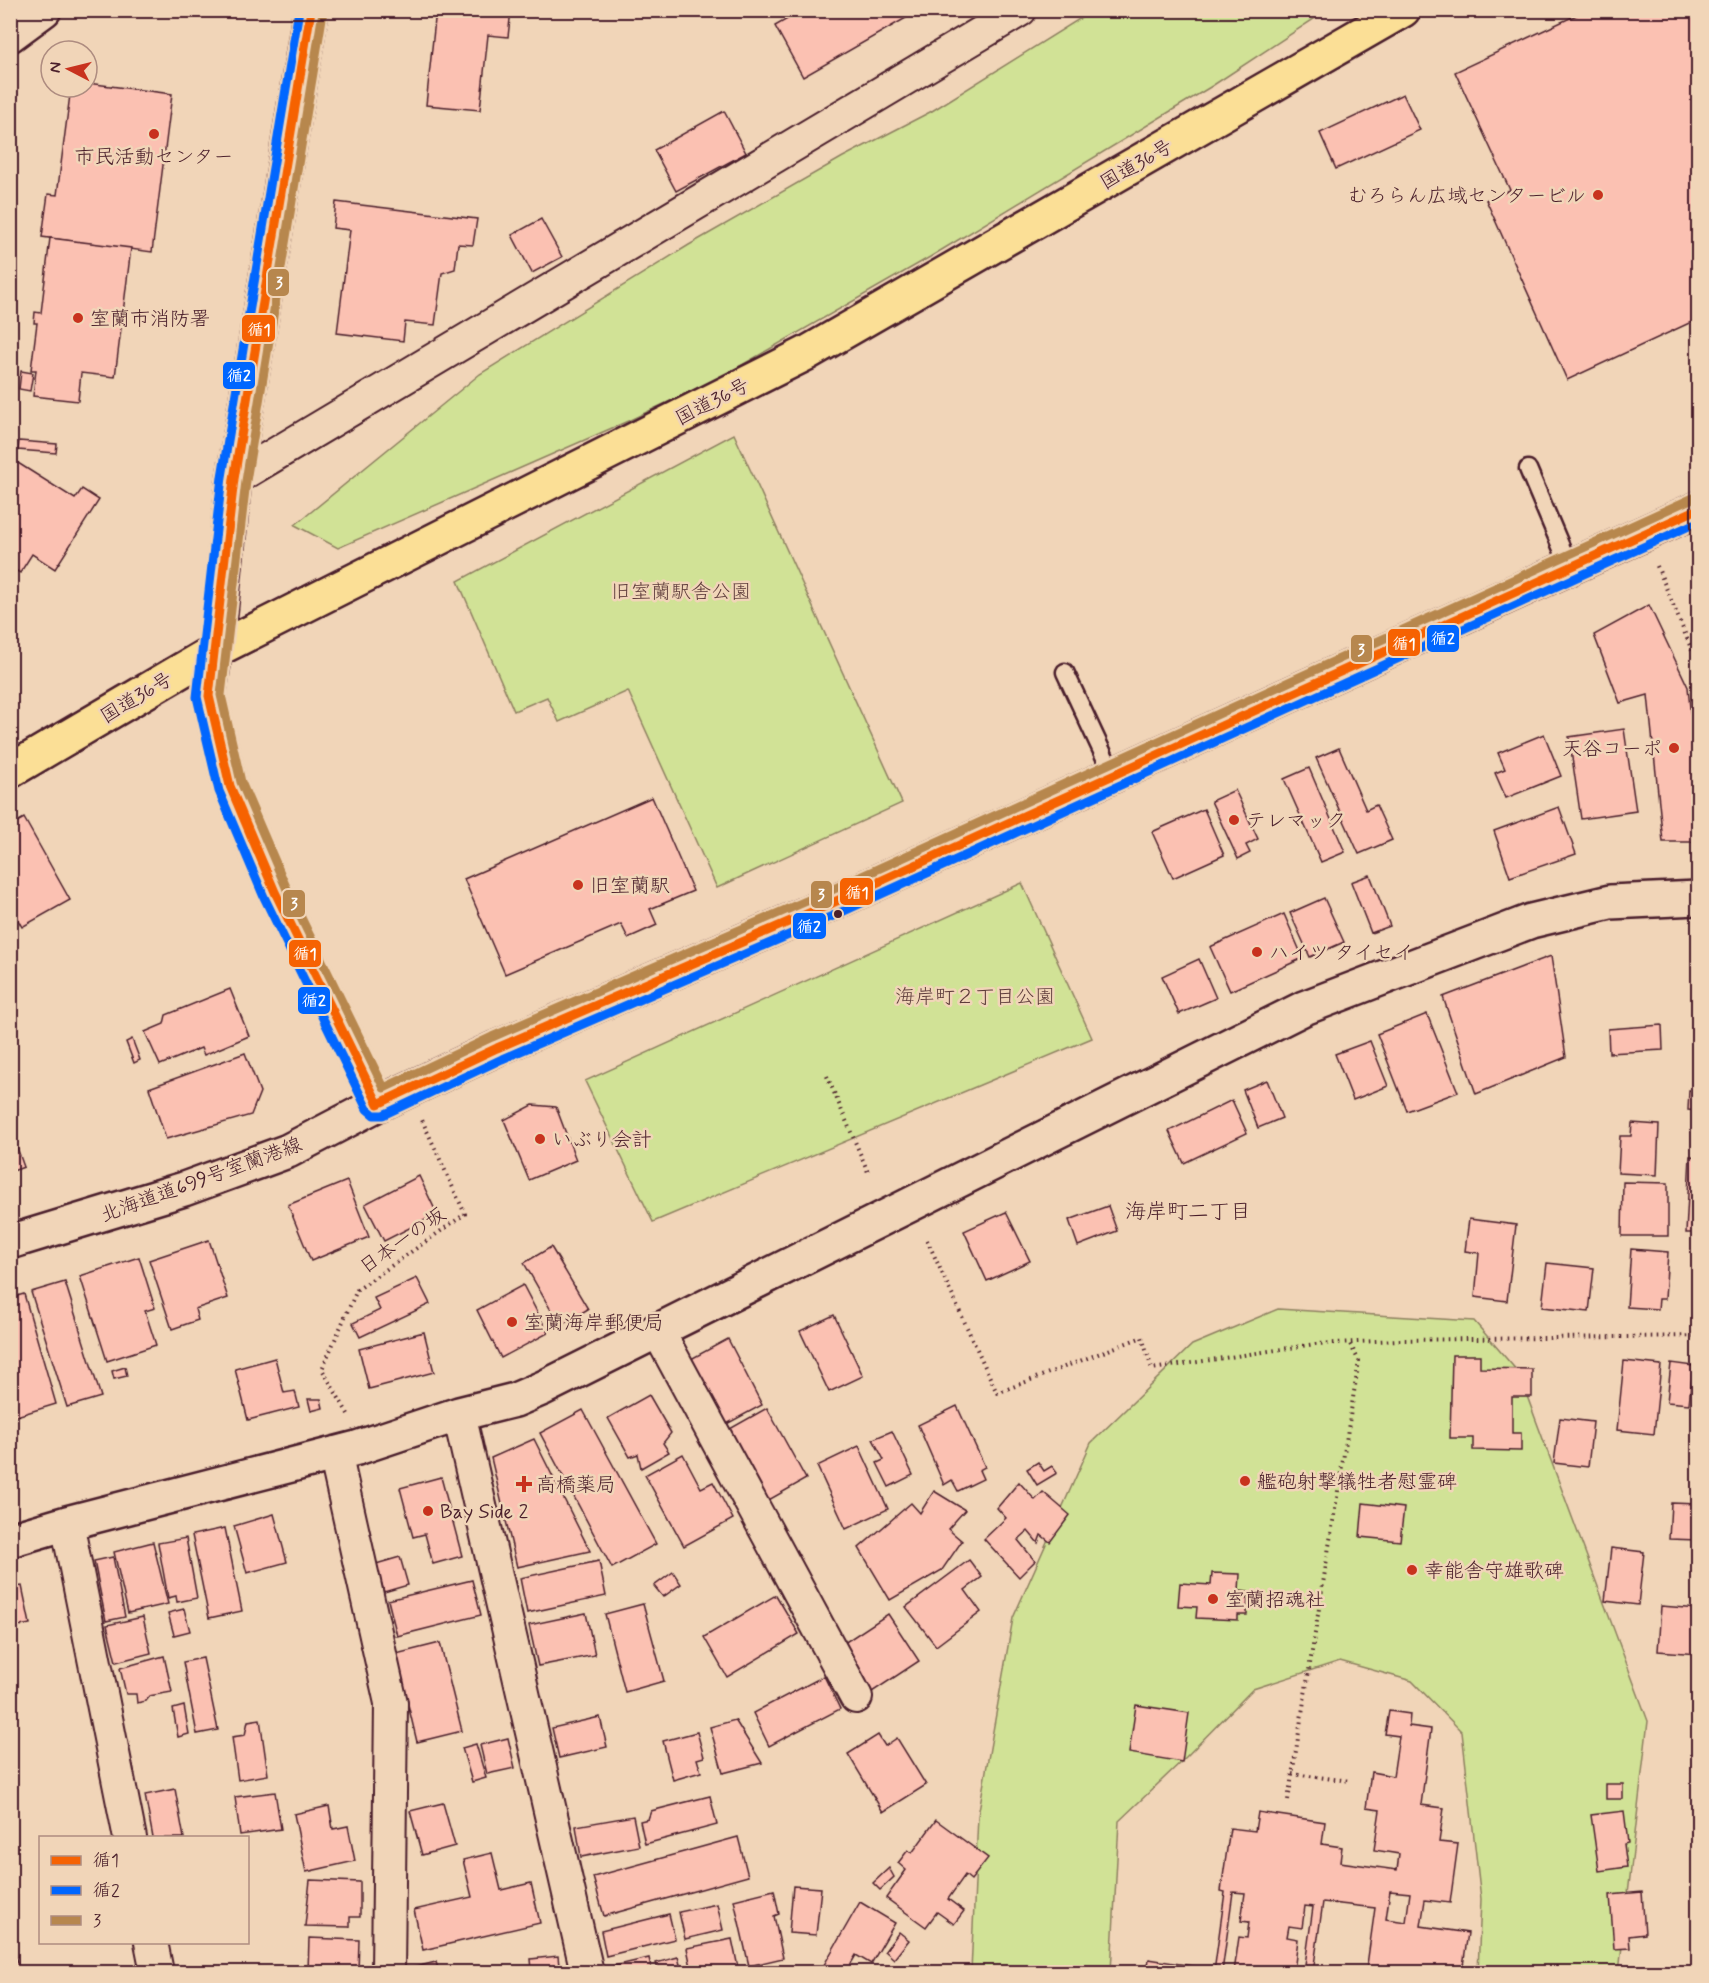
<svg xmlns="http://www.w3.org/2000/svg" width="1709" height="1983" viewBox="0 0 1709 1983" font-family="Mynerve,'Klee One',sans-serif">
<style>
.green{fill:#d1e296;stroke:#8e8060;stroke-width:1.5}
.building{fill:#fbc1b2;stroke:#4a1f2b;stroke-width:1.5;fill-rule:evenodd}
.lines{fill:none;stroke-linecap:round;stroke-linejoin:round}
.lane-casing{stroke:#4a1f2b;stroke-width:21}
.street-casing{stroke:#4a1f2b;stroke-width:36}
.secondary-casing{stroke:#4a1f2b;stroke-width:38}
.highway-casing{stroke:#4a1f2b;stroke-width:38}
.path{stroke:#4a1f2b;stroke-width:4;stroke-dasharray:1.5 4.5;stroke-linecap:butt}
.lane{stroke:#f1d5b8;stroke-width:16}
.street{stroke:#f1d5b8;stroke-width:32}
.secondary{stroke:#f1d5b8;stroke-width:33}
.highway{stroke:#fbdf96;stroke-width:33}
.bus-1-casing{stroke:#f1d5b8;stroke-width:14}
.bus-2-casing{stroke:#f1d5b8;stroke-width:14}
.bus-3-casing{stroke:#f1d5b8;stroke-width:14}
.bus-1{stroke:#f66202;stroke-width:9}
.bus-2{stroke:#06f;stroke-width:9}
.bus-3{stroke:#b7874e;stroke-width:9}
.poi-dot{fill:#c8321e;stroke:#f1d5b8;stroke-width:2}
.bus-dot{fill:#4a1f2b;stroke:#f1d5b8;stroke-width:2}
.labels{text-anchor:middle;stroke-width:5;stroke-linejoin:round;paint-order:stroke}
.poi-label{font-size:20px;fill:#4a1f2b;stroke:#f1d5b8;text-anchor:start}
.street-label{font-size:20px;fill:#4a1f2b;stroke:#f1d5b8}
.park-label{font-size:20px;fill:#5e3c3b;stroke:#f1d5b8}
.neighbourhood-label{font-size:21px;fill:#4a1f2b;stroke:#f1d5b8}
.line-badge{stroke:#f1d5b8;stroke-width:2}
.badge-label{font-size:16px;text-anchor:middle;font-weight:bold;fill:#fff}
</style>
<rect width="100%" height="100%" fill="#f1d5b8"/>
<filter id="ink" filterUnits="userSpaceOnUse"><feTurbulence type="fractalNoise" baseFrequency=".0167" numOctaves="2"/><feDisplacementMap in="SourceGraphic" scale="12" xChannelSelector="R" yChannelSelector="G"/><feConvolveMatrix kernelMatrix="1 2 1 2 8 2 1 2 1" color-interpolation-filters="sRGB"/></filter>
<g filter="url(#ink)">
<g class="green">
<path d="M1092 11H1326L1212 86 930 257 721 377 628 421 338 548 295 525 480 374 689 245 843 157 932 111Z"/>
<path d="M734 434 902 803 717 888 628 691 559 722 547 697 514 711 458 581Z"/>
<path d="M1022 883 1092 1038 653 1222 585 1081Z"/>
<path d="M1278 1309 1474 1321 1518 1372 1648 1721 1619 1972H1478L1481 1899 1462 1732 1412 1681 1340 1661 1253 1689 1182 1761 1119 1821 1111 1972H971L978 1816 1013 1618 1091 1443 1192 1345Z"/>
</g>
<g class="building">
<path d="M436 10H511L508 37 488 35 480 110 426 105Z"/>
<path d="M803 10H920L803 77 775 26Z"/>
<path d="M1587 10H1698V319L1567 380 1486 200 1510 190 1455 72Z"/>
<path d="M87 83 172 94 152 252 42 237 48 194 57 195 71 87H87Z"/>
<path d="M1403 94 1420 130 1336 169 1320 133Z"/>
<path d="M724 111 746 153 676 191 654 150Z"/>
<path d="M336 202 477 219 473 245 458 244 455 269 442 273 435 325 405 322 403 341 337 333 350 230 333 228Z"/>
<path d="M541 219 562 257 532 273 512 235Z"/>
<path d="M50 238 131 248 115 377 81 373 78 401 33 396 36 370H31L37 323H34L35 312 41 313Z"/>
<path d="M21 371 33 373 30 391 19 389Z"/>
<path d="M19 441 57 444 56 453 18 450Z"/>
<path d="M10 458 75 499 82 489 99 500 55 569 32 554 20 573 10 567Z"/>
<path d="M1649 605 1688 687 1698 792V842H1663L1648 695 1620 703 1594 635Z"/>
<path d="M1624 729 1636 811 1581 819 1569 737Z"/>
<path d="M1544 734 1561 776 1506 798 1495 773 1505 769 1498 753Z"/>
<path d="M1339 748 1366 810 1376 805 1392 840 1359 854 1316 758Z"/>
<path d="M1309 768 1345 852 1321 862 1284 779Z"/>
<path d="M1235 790 1258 839 1246 845 1250 853 1238 859 1211 801Z"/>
<path d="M652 797 693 891 650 909 657 925 628 938 621 924 505 974 464 879Z"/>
<path d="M1559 807 1576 854 1510 877 1494 831Z"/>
<path d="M1204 809 1224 855 1173 878 1152 832Z"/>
<path d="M24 818 70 900 22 927 10 906V826Z"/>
<path d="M1370 875 1390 926 1371 933 1351 882Z"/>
<path d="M1324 898 1344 942 1310 957 1290 913Z"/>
<path d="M1284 914 1303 958 1230 991 1210 947Z"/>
<path d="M1551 956 1566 1057 1476 1094 1443 997Z"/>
<path d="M1199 959 1216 998 1179 1014 1162 976Z"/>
<path d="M230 989 249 1036 204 1055 201 1048 160 1065 145 1032 164 1024 166 1015Z"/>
<path d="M1427 1014 1458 1092 1407 1111 1377 1034Z"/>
<path d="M1662 1025 1663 1050 1609 1053 1608 1029Z"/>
<path d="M132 1039 140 1060 134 1063 126 1042Z"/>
<path d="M1370 1041 1388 1086 1353 1100 1335 1054Z"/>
<path d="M245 1053 260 1092 251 1115 166 1139 149 1088Z"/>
<path d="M1267 1080 1282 1118 1258 1128 1243 1090Z"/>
<path d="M1689 1090 1698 1091V1111L1688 1110Z"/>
<path d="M1232 1100 1247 1133 1184 1163 1169 1131Z"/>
<path d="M533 1105 556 1107 576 1160 529 1180 504 1120Z"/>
<path d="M1632 1123 1659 1125 1657 1175 1618 1173 1620 1136H1631Z"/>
<path d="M10 1128 24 1167 10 1172Z"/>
<path d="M1690 1156 1698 1157V1302H1692L1697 1233H1686Z"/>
<path d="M419 1176 437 1214 384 1241 365 1204Z"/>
<path d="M347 1181 369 1237 311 1261 288 1205Z"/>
<path d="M1623 1182 1668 1183V1236H1622Z"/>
<path d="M1108 1206 1117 1231 1078 1246 1069 1220Z"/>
<path d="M1006 1212 1030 1261 987 1281 964 1231Z"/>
<path d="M1469 1219 1516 1225 1507 1301 1475 1297 1479 1253 1465 1251Z"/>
<path d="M209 1240 228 1298 195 1309 198 1320 172 1329 149 1260Z"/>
<path d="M551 1247 588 1309 560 1326 524 1263Z"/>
<path d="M1631 1249 1668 1252 1665 1299H1659L1658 1309 1627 1307Z"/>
<path d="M139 1257 155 1308 145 1311 156 1345 107 1361 80 1276Z"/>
<path d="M1547 1263 1594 1268 1589 1312 1542 1307Z"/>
<path d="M417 1278 430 1304 360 1337 353 1323 380 1310 374 1298Z"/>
<path d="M65 1282 101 1397 67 1407 31 1292Z"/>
<path d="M523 1285 548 1333 501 1358 477 1310Z"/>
<path d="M24 1294 56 1404 10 1418V1298Z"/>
<path d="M834 1315 863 1376 829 1392 800 1331Z"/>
<path d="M424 1332 434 1372 369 1389 359 1349Z"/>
<path d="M728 1339 762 1405 723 1426 689 1360Z"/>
<path d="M1452 1355H1480V1368L1532 1369V1397H1512V1433H1521V1451L1473 1450V1438H1450Z"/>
<path d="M275 1358 284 1393 295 1391 299 1407 248 1420 235 1369Z"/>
<path d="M1624 1361 1661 1365 1654 1434 1617 1430Z"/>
<path d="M1671 1363 1693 1366 1689 1404 1667 1402Z"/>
<path d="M125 1367 127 1376 114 1379 112 1371Z"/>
<path d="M649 1395 671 1433 663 1443 669 1452 641 1468 638 1454 630 1457 608 1418Z"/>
<path d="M308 1399H321L323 1408 311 1411Z"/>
<path d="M957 1406 985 1467 979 1470 983 1479 958 1491 952 1480 944 1485 918 1425Z"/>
<path d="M767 1408 806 1479 767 1501 728 1430Z"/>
<path d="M583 1410 656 1544 612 1568 540 1433Z"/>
<path d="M1560 1418 1593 1422 1588 1467 1554 1463Z"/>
<path d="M892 1431 913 1475 889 1487 877 1463 884 1460 873 1439Z"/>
<path d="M534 1439 590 1551 517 1567 491 1458Z"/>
<path d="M859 1446 888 1509 846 1529 817 1466Z"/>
<path d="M683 1454 701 1488 713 1482 733 1519 684 1546 645 1475Z"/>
<path d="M1038 1462 1044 1471 1052 1466 1057 1473 1037 1485 1027 1469Z"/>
<path d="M441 1477 462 1556 433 1564 425 1534 413 1537 400 1488Z"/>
<path d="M1019 1482 1035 1500 1043 1492 1070 1515 1050 1542 1041 1535 1038 1543 1028 1531 1018 1540 1035 1561 1019 1577 984 1539 1006 1518 997 1508Z"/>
<path d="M934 1491 965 1510 948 1529 962 1541 942 1570 890 1600 859 1548 911 1503 920 1513Z"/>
<path d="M1363 1503 1404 1508 1400 1541 1360 1537Z"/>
<path d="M1671 1503 1698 1504V1540L1669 1539Z"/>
<path d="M274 1514 287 1562 247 1573 234 1526Z"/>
<path d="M225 1528 242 1611 209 1618 192 1535Z"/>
<path d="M186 1538 197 1598 177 1602 176 1596 168 1598 158 1543Z"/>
<path d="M153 1542 168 1604 128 1613 114 1552Z"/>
<path d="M1611 1548 1644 1552 1638 1605 1605 1601Z"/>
<path d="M113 1557 125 1617 106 1621 94 1561Z"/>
<path d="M400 1557 408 1585 384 1592 376 1564Z"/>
<path d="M969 1560 982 1577 965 1590 981 1612 936 1646 906 1607Z"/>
<path d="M599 1561 606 1596 527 1613 520 1578Z"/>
<path d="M673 1572 681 1584 663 1597 654 1586Z"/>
<path d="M1212 1573 1240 1574 1239 1591 1248 1592 1247 1615H1238V1620L1196 1618 1197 1607 1178 1606 1180 1583 1211 1585Z"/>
<path d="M472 1580 481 1615 397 1636 388 1600Z"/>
<path d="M22 1586 30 1624 10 1628V1588Z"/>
<path d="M776 1595 799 1634 727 1677 704 1637Z"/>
<path d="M643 1604 664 1681 625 1692 605 1614Z"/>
<path d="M1661 1606 1698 1609V1654L1658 1651Z"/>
<path d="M184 1609 190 1631 174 1635 168 1613Z"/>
<path d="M586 1613 595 1655 538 1666 529 1625Z"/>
<path d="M888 1614 919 1661 869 1694 838 1647Z"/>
<path d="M143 1617 151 1653 116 1662 107 1625Z"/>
<path d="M440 1643 462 1731 417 1742 396 1654Z"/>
<path d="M164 1656 172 1692 149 1696 145 1701 137 1703 136 1694H126L120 1668Z"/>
<path d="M203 1658 218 1730 197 1734 183 1662Z"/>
<path d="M824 1676 840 1709 769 1746 753 1713Z"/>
<path d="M1136 1705 1189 1713 1182 1762 1129 1753Z"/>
<path d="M184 1706 189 1734 178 1737 173 1709Z"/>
<path d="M1389 1711 1410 1714 1409 1726 1431 1729 1421 1805 1444 1808 1439 1842 1458 1844 1450 1903 1425 1900 1421 1926 1468 1933 1462 1972H1366L1375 1908 1323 1902 1313 1972H1304L1313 1907 1305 1906 1302 1928 1289 1926 1287 1937 1298 1939 1294 1972H1234L1239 1937 1247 1938 1249 1922 1241 1921 1245 1893 1233 1892 1222 1972H1214L1225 1892 1221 1891 1230 1828 1255 1831 1258 1812 1325 1822 1322 1844 1342 1847 1340 1862 1397 1870 1399 1854 1374 1850 1380 1810 1366 1808 1371 1772 1393 1776 1399 1736 1385 1734ZM1390 1891 1410 1893 1406 1922 1386 1919Z"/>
<path d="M600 1717 607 1747 559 1758 552 1728Z"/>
<path d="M260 1719 268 1775 238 1780 232 1737 245 1735 248 1721Z"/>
<path d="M735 1720 762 1763 723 1773 710 1727Z"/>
<path d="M697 1732 704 1757 697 1759 701 1772 673 1780 663 1741Z"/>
<path d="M878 1735 885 1746 897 1738 926 1785 883 1812 848 1754Z"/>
<path d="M508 1738 515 1768 487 1774 480 1745Z"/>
<path d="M476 1744 486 1778 472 1782 462 1748Z"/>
<rect x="1606" y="1784" width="17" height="15"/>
<path d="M175 1789 184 1838H153L145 1795Z"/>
<path d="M275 1792 281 1829 240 1835 235 1797Z"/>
<path d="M710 1796 717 1825 645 1844 640 1821 648 1819 651 1811Z"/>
<path d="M443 1803 455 1846 422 1855 410 1811Z"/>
<path d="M329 1806 333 1829 348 1826 355 1861 306 1872 294 1814Z"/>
<path d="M1624 1811 1628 1843 1624 1844 1627 1867 1599 1871 1591 1815Z"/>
<path d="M633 1816 639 1846 581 1857 576 1826Z"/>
<path d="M936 1820 988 1858 971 1880 965 1875 948 1899 964 1911 954 1924 937 1912 926 1927 886 1898 906 1870 898 1863 908 1850 912 1853Z"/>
<path d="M738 1837 748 1876 604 1916 593 1877Z"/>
<path d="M492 1853 501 1890 531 1883 540 1923 423 1950 414 1910 472 1897 463 1860Z"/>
<path d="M889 1868 894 1877 880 1890 873 1883Z"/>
<path d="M310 1880 360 1882V1917H350V1927L305 1926Z"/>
<path d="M793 1886 821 1888 816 1935 789 1933Z"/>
<path d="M774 1890 779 1914 774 1916 783 1958 749 1966 734 1900Z"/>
<path d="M1642 1892 1645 1934 1629 1936 1630 1948 1614 1949 1610 1895Z"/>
<path d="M860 1902 895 1923 871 1964 856 1955 846 1972H820Z"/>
<path d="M717 1904 723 1930 685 1939 679 1912Z"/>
<path d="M669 1914 675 1939 606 1956 601 1931Z"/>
<path d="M899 1932 909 1940 894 1959 885 1951Z"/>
<path d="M309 1938 359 1940 358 1972H308Z"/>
<path d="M732 1939 739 1972H692L687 1948Z"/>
<path d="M13 1942 19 1972H10V1943Z"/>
<path d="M558 1956 559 1966 532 1970 531 1959Z"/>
<path d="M678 1957 682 1972H659L656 1963Z"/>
<path d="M649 1958 652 1972H611L610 1967Z"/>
<path d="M1149 1959 1205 1968 1204 1972H1147Z"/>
<path d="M436 1962 439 1972H401L400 1971Z"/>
</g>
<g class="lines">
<defs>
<g id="lane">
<path d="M1528 469 1570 568"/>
<path d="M1065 672 1113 775"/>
</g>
<g id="street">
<path d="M234 479 1020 10"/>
<path d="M216 650 209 696 230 786 275 892 378 1104"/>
<path d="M657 1329 856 1697"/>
<path d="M459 1414 587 1972"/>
<path d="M335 1453 391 1703 388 1972"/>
<path d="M67 1523 130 1838"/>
<path d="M151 1942 157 1972"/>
</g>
<g id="secondary">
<path d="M10 35 44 10"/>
<path d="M216 650 234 479 311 10"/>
<path d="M10 1242 184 1189 288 1151 378 1104 497 1048 830 904 1698 509"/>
<path d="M10 1540 67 1523 357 1448 459 1414 515 1400 543 1388 1304 1008 1531 921 1610 902 1698 898"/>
</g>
<path id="highway" d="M10 771 216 650 807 353 1403 10"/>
</defs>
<use href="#lane" class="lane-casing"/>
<use href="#street" class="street-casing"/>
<use href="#secondary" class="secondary-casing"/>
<use href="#highway" class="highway-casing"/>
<g class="path">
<path d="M1657 566 1698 665"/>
<path d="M827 1076 868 1172"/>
<path d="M927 1240 997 1393 1142 1337 1152 1369 1315 1344 1398 1340 1698 1336"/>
<path d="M348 1414 322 1369 357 1290 465 1214 422 1120"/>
<path d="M1292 1774 1351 1781"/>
<path d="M1288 1800 1359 1361 1349 1342"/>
</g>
<use href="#lane" class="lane"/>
<use href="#street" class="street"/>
<use href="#secondary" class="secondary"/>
<use href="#highway" class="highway"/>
<defs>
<path id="bus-1" d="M311 10 234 479 209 696 230 786 275 892 378 1104 497 1048 830 904 1698 509"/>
<path id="bus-2" d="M299 10 222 477 197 697 219 791 264 897 367 1109 374 1115H383L502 1059 835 915 1698 522"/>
<path id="bus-3" d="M323 12 246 481 221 695 241 782 286 887 384 1088 492 1037 825 893 1693 498"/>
</defs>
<use href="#bus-1" class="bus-1-casing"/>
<use href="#bus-2" class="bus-2-casing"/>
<use href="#bus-3" class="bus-3-casing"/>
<use href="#bus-1" class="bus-1"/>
<use href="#bus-2" class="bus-2"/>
<use href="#bus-3" class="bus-3"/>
</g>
</g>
<g class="poi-dot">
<circle cx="154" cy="134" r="6"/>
<circle cx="1598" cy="195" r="6"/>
<circle cx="78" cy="318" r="6"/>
<circle cx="1674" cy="748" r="6"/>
<circle cx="1234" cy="820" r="6"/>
<circle cx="578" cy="885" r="6"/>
<circle cx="1257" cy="952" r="6"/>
<circle cx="540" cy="1139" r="6"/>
<circle cx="512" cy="1322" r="6"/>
<circle cx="1245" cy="1481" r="6"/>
<path d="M521 1475h6v6h6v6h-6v6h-6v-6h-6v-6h6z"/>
<circle cx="428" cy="1511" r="6"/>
<circle cx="1412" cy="1570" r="6"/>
<circle cx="1213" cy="1599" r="6"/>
</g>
<circle class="bus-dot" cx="838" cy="914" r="5"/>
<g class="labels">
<g class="poi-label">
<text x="154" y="163" text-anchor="middle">市民活動センター</text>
<text x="1586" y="202" text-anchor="end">むろらん広域センタービル</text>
<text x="90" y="325">室蘭市消防署</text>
<text x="1662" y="755" text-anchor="end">天谷コーポ</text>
<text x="1246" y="827">テレマック</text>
<text x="590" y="892">旧室蘭駅</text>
<text x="1269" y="959">ハイツ タイセイ</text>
<text x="552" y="1146">いぶり会計</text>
<text x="524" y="1329">室蘭海岸郵便局</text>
<text x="1257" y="1488">艦砲射撃犠牲者慰霊碑</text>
<text x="536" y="1491">高橋薬局</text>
<text x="440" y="1518">Bay Side 2</text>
<text x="1424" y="1577">幸能舎守雄歌碑</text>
<text x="1225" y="1606">室蘭招魂社</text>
</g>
<g class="street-label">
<text transform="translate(1136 164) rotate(-30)" y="7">国道36号</text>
<text transform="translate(712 401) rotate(-27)" y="7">国道36号</text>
<text transform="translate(136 697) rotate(-31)" y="7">国道36号</text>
<text transform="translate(201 1179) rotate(-20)" y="7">北海道道699号室蘭港線</text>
<text transform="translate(402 1240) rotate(-35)" y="7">日本一の坂</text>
</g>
<g class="park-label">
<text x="681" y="598">旧室蘭駅舎公園</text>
<text x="975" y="1003">海岸町２丁目公園</text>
</g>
<g class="neighbourhood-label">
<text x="1188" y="1218">海岸町二丁目</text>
</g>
</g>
<g class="line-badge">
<rect x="267" y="268" width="23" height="29" rx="6" fill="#b7874e"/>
<rect x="241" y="314" width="35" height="29" rx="6" fill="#f66202"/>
<rect x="222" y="361" width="34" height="29" rx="6" fill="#06f"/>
<rect x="1426" y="624" width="34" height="29" rx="6" fill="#06f"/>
<rect x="1387" y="628" width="34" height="29" rx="6" fill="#f66202"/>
<rect x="1350" y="634" width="23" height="29" rx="6" fill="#b7874e"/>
<rect x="839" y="877" width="35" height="29" rx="6" fill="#f66202"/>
<rect x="810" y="880" width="23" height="29" rx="6" fill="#b7874e"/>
<rect x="282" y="889" width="24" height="29" rx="6" fill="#b7874e"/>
<rect x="792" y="912" width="35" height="28" rx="6" fill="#06f"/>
<rect x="288" y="939" width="34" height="29" rx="6" fill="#f66202"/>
<rect x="297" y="986" width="34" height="29" rx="6" fill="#06f"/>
</g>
<g class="badge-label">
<text x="279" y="288">3</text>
<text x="259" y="335">循1</text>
<text x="239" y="381">循2</text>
<text x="1443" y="644">循2</text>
<text x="1404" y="649">循1</text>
<text x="1361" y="655">3</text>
<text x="857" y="898">循1</text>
<text x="821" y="900">3</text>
<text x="294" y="909">3</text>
<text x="809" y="932">循2</text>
<text x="305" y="959">循1</text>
<text x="314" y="1006">循2</text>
</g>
<rect width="1709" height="1983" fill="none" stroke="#f1d5b8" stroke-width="36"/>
<rect x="18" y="18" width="1673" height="1947" fill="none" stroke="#4a1f2b" stroke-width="2" filter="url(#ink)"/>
<rect x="39" y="1836" width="210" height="108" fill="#f1d5b8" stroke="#ae8c80" stroke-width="1.5"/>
<rect x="51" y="1856" width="30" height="9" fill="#f66202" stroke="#ae8c80" stroke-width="1.5"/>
<text x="93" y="1866" font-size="18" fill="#4a1f2b">循1</text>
<rect x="51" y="1886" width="30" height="9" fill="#0066ff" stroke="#ae8c80" stroke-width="1.5"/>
<text x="93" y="1896" font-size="18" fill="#4a1f2b">循2</text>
<rect x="51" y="1916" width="30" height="9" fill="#b7874e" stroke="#ae8c80" stroke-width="1.5"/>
<text x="93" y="1926" font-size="18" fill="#4a1f2b">3</text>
<g transform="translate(69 69) rotate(277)"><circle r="28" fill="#f1d5b8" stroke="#ae8c80" stroke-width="1.5"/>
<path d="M0-4.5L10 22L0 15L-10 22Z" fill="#c8321e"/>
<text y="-9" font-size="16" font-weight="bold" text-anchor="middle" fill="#4a1f2b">N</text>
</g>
</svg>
